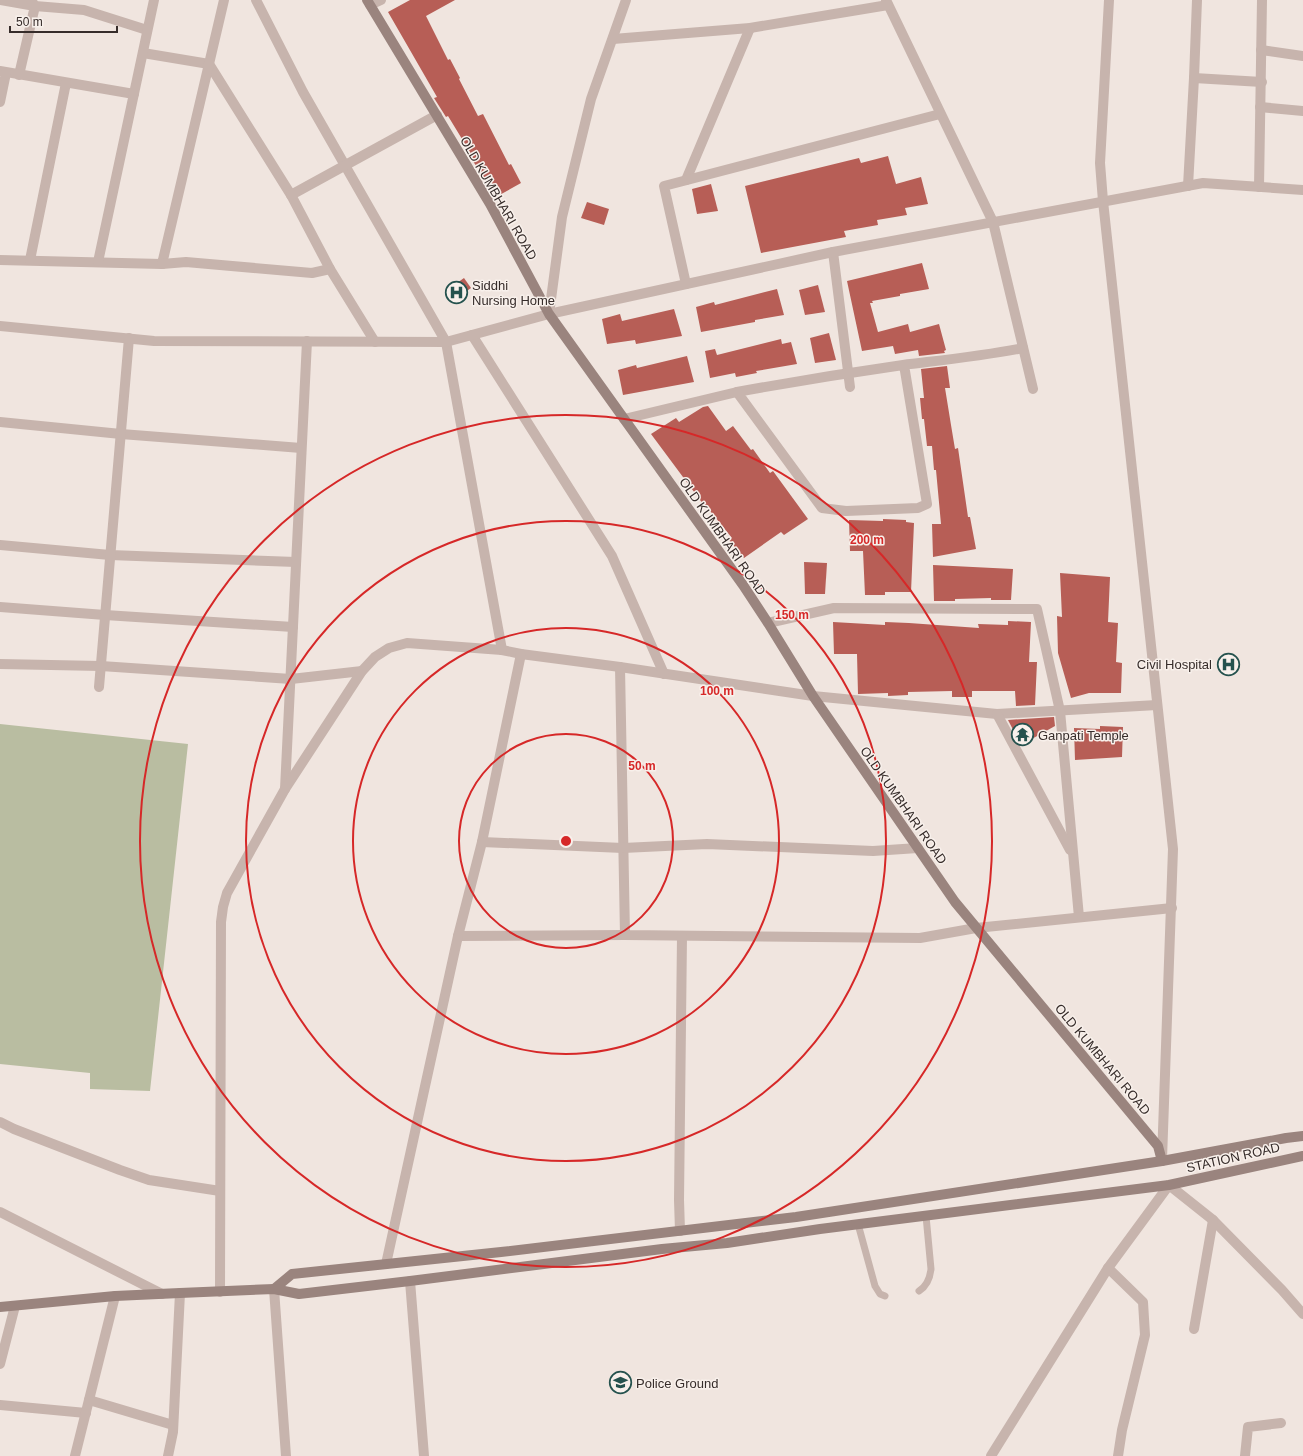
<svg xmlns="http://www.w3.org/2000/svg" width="1303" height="1456" viewBox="0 0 1303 1456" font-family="Arial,sans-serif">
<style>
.green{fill:#b9bda1}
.building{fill:#b75e56}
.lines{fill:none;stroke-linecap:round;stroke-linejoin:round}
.service{stroke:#c7b4ad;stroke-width:7}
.minor{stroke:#c7b4ad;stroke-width:10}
.tertiary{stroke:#c7b4ad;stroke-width:10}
.secondary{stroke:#9a847e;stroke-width:10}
.ring{fill:none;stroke:#d62828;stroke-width:2}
.labels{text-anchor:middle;stroke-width:3;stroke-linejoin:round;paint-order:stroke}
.street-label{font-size:13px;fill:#362c2a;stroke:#f8f0eb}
.poi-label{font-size:13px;fill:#362c2a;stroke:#f8f0eb;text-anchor:start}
.centre{fill:#d62828;stroke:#f8f0eb;stroke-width:2}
.ring-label{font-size:12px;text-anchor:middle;font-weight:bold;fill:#d62828;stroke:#f8f0eb;stroke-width:3;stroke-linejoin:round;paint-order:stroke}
</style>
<rect width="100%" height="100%" fill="#f0e5df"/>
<path class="green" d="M0 724 188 744 150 1091 90 1089V1073L0 1064Z"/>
<g class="building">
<path d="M410 0H455L426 16 448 60 450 59 460 78 459 79 478 116 483 114 509 165 511 164 521 183 496 197 471 158 473 157 448 116 446 117 434 98 437 97 388 12Z"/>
<path d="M888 156 896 184 921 177 928 204 905 208 907 215 877 220 878 225 844 231 846 237 761 253 745 186 859 158 861 163Z"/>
<path d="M711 184 718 211 697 214 692 189Z"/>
<path d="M587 202 609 209 604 225 581 218Z"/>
<path d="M922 263 929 289 900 294V296L872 301 873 303H870L878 332 908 324 910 332 939 324 946 350 944 351 945 353 919 356 918 350 895 354 893 346 862 351 847 281Z"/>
<path d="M464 278 471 288 454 300 447 290Z"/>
<path d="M818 285 825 312 805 315 799 290Z"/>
<path d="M777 289 784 315 755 320V322L701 332 696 307 714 302 715 305Z"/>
<path d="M674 309 682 336 636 344 635 340 607 344 602 319 620 314 622 321Z"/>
<path d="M829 333 836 360 815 363 810 338Z"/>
<path d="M781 339 782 344 791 342 797 364 756 371 757 373 736 377 735 373 710 378 705 351 715 349 717 355Z"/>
<path d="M687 356 694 382 623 395 618 370 636 365 637 368Z"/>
<path d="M947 366 950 388H945L951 425 955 449 958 448 968 517H970L976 549 933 557 932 524H941L936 470H934L932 446H927L924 419H922L920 398H924L921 369Z"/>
<path d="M708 406 726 431 733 426 751 450 753 449 770 473 773 471 808 519 784 535 781 532 744 558 729 540 732 538 707 507 706 508 651 434 676 418 679 422 703 407Z"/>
<path d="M883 519 906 520V522L914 523 911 592H885V595H865L863 551H850L849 520 883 521Z"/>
<path d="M804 562 827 563 825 594H805Z"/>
<path d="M933 565 1013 569 1011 600H991V598L955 599V601H934Z"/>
<path d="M1060 573 1110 577 1108 622 1118 623 1116 662 1122 663 1121 693H1089L1071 698 1058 653 1057 616 1062 617Z"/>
<path d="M1008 621 1031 622 1029 662H1037L1035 705 1016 706 1015 691H972V697H952V691L908 692V695L888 696V693L858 694 857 654H834L833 622 885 625V622L909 623 979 628 978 624 1008 625Z"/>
<path d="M1054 717 1055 726 1021 745 1008 720Z"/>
<path d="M1100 726 1123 727 1122 757 1075 760 1074 728 1100 729Z"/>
</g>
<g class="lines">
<g class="service">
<path d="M858 1224 875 1286 880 1294 885 1296"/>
<path d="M919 1291C927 1286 930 1278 931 1269L926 1216"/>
</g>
<g class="minor">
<path d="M0 0 35 6 19 75"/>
<path d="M31 0 35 6 84 10 147 30"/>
<path d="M256 0 303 92 446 342 502 650 521 654 620 667 813 696 997 714 1157 705"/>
<path d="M886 0 993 222 1033 389"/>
<path d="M370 5 381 0"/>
<path d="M613 39 750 28 888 5"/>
<path d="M1261 50 1303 56"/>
<path d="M143 53 209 64 291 195 330 269 375 342"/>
<path d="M0 71 134 94"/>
<path d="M1194 78 1262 82"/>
<path d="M0 102 6 73"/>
<path d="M1260 107 1303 111"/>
<path d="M686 180 750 28"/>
<path d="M1188 186 1194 78 1197 0"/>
<path d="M1259 187 1262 0"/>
<path d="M291 195 437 115"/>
<path d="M833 252 850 387"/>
<path d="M0 260 162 264 224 0"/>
<path d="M30 260 66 83"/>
<path d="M98 262 154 0"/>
<path d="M162 264 186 262 312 273 330 269"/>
<path d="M686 284 664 186 940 114"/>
<path d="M549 314 562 217 591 99 626 0"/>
<path d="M472 335 612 556 664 674"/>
<path d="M904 365 927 504 918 508 846 511 822 508 737 392C792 382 847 373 903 365 943 360 983 356 1023 348"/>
<path d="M624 419 737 392"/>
<path d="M0 422 121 434 301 448"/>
<path d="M0 545 110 555 296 562"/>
<path d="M0 607 105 615 293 627"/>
<path d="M768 623 834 608 1037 609 1060 711 1079 917"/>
<path d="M521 654 482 842 458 936 625 935"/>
<path d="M0 664 101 666 291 679 362 671"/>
<path d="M620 667 625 935 920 938 976 928 1172 908"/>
<path d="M99 687 129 338"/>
<path d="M997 714 1070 850"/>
<path d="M285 789 307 341"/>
<path d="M482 842 623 848 707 844 873 851 918 848"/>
<path d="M0 1122 14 1129 120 1170 149 1180 220 1191"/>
<path d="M1169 1185 1213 1220 1282 1290 1303 1314"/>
<path d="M680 1231 679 1200 682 936"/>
<path d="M386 1264 458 936"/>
<path d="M1108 1268 1143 1302 1145 1335 1122 1430 1118 1456"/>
<path d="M410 1281 424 1456"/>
<path d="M274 1289 286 1456"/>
<path d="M220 1292 221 922 223 907 227 893 285 789 362 671 375 657 389 648 407 643 502 650"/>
<path d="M1194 1329 1213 1220"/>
<path d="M0 1364 15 1306"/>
<path d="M89 1400 173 1425"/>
<path d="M0 1405 86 1413"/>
<path d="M75 1456 115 1296"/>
<path d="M168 1456 173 1432 180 1293"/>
<path d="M1245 1456 1248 1427 1281 1423"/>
</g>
<g class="tertiary">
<path d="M1109 0 1100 163 1103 201 1173 849 1162 1159"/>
<path d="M0 326 154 341 446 342 549 314 833 252 1203 183 1303 190"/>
<path d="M0 1212 162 1294"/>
<path d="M991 1456 1108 1268 1169 1185"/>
</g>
<g class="secondary">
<path d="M367 0 490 204 549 314 743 585 768 623 813 696 955 902 1158 1146 1162 1161"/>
<path d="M274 1289 292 1274 501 1252 796 1217 1162 1161 1286 1138 1303 1136"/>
<path d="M0 1307 115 1296 180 1293 274 1289 299 1294 410 1281 662 1249 727 1243 820 1229 1169 1185 1303 1156"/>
</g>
</g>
<g class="ring">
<circle cx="566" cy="841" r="107"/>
<circle cx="566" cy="841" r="213"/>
<circle cx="566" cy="841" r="320"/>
<circle cx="566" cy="841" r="426"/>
</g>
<defs>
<symbol id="hospital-ring" viewBox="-11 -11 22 22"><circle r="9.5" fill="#f8f0eb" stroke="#25524e" stroke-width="1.5"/><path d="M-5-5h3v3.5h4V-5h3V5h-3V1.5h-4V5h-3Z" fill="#25524e"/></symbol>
<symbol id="temple-ring" viewBox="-11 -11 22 22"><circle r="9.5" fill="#f8f0eb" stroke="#25524e" stroke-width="1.5"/><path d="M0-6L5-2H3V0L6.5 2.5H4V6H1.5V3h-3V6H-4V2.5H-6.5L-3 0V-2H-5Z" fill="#25524e"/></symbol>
<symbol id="school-ring" viewBox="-11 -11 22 22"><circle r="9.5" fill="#f8f0eb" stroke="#25524e" stroke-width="1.5"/><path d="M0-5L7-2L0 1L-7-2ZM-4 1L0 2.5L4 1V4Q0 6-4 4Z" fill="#25524e"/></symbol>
</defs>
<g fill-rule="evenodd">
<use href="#hospital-ring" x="444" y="280" width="25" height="25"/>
<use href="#hospital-ring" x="1216" y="652" width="25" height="25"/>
<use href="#temple-ring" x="1010" y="722" width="25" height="25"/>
<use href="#school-ring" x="608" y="1370" width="25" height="25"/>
</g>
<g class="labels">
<g class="street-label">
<text transform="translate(499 198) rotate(60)" y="5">OLD KUMBHARI ROAD</text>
<text transform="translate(723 536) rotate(55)" y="5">OLD KUMBHARI ROAD</text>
<text transform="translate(904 805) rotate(55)" y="5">OLD KUMBHARI ROAD</text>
<text transform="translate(1103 1059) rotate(50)" y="5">OLD KUMBHARI ROAD</text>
<text transform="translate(1233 1157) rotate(-13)" y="5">STATION ROAD</text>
</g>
<g class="poi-label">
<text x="472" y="290">Siddhi<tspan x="472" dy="15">Nursing Home</tspan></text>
<text x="1212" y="669" text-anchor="end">Civil Hospital</text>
<text x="1038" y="740">Ganpati Temple</text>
<text x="636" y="1388">Police Ground</text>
</g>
</g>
<circle cx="566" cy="841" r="6" class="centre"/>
<g class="ring-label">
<text x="867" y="544">200 m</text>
<text x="792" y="619">150 m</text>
<text x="717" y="695">100 m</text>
<text x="642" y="770">50 m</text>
</g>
<path d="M10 26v6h107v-6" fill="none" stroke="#362c2a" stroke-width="2"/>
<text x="16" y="26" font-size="12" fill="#362c2a" stroke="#f8f0eb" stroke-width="3" paint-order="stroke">50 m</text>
</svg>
